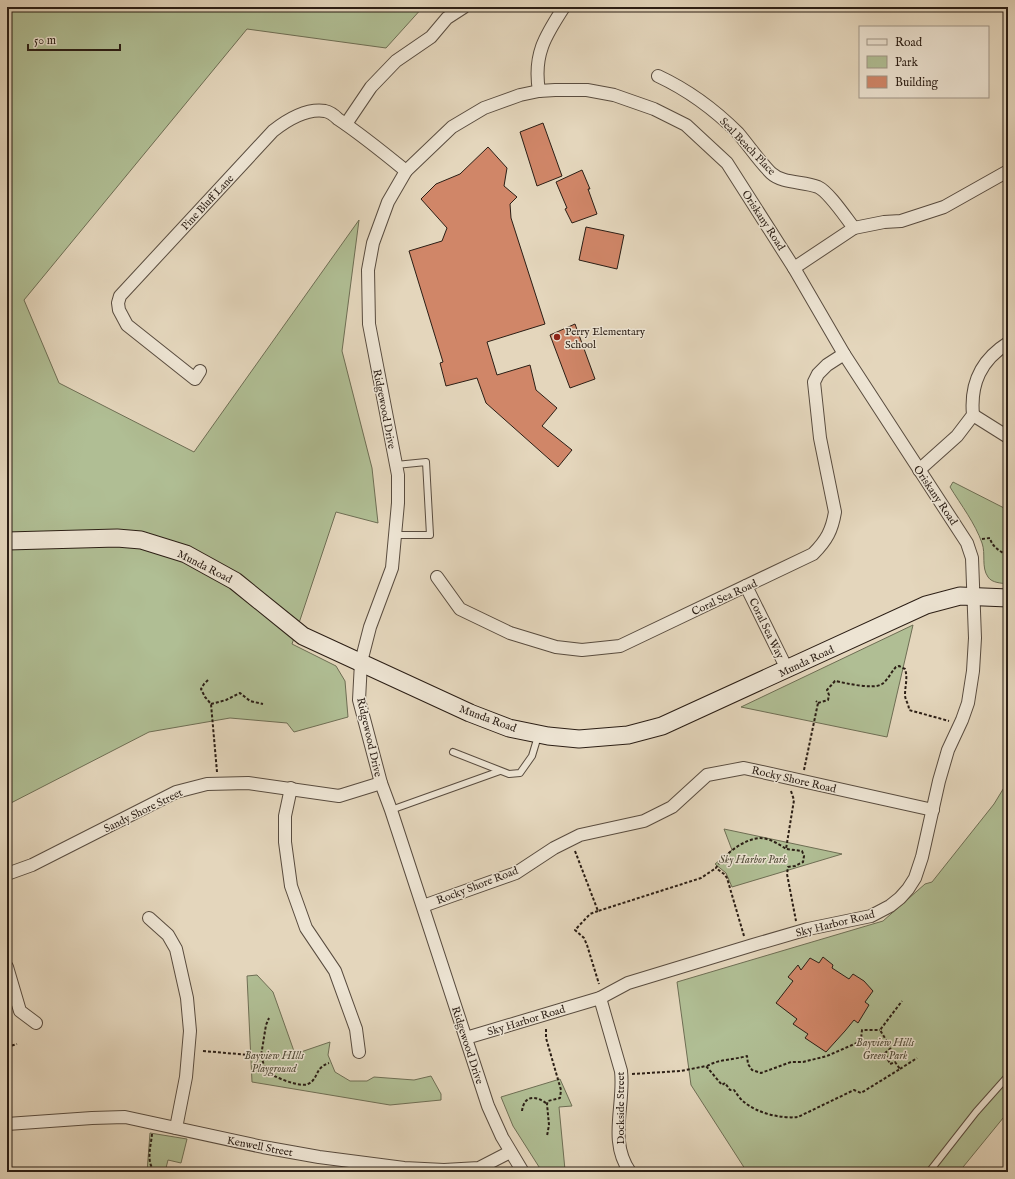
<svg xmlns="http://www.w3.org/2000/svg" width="1015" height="1179" viewBox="0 0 1015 1179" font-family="'IM FELL English',serif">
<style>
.green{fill:#b0be94;stroke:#6e6e54}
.building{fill:#d08668;stroke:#2b1e15}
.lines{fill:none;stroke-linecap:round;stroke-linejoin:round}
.lane-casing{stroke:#594c3f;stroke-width:8}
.street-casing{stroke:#594c3f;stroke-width:14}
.secondary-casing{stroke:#2b1e15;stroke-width:19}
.path{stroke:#2b1e15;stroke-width:2;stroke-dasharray:3 2;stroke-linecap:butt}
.lane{stroke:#ede4d3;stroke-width:6}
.street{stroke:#ede4d3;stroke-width:12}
.secondary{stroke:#ede4d3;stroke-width:17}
.poi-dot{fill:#8f2418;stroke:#ede4d3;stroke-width:1.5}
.labels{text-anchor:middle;stroke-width:3;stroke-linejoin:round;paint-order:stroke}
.street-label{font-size:11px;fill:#2b1e15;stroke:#ede4d3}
.poi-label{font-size:11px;fill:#2b1e15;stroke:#ede4d3;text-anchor:start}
.park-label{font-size:11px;font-style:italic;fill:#534e3b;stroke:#ede4d3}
</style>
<rect width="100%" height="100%" fill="#e4d6bc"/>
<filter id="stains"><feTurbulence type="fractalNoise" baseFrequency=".005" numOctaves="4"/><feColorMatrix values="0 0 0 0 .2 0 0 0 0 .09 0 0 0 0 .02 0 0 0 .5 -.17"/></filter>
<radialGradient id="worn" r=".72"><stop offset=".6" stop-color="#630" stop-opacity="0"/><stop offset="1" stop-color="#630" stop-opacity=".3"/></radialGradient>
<g class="green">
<path d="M7 7H423L386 48 247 29 24 300 59 383 194 452 359 220 342 351 372 468 378 523 336 512 292 644 336 666 345 681 348 717 294 732 287 723 230 718 149 732 7 805Z"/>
<path d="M953 482 1008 510V584C1001 583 992 583 988 577 981 567 986 554 982 543 975 523 961 505 950 487Z"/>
<path d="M913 625 887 737 741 707Z"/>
<path d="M1008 781V1112L959 1172H747L691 1085 677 982 883 921 925 884 932 882 994 804Z"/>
<path d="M724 829 842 854 732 887 726 873 715 864 732 850Z"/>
<path d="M257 975 273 992 295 1054 330 1042 328 1055 335 1072 350 1081H367L374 1077 414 1080 431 1076 441 1094V1100L390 1105 252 1082 247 976Z"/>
<path d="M560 1079 572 1106 559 1107 565 1170H541L513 1126 501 1097Z"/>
<path d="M150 1133 187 1139 181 1163 168 1160 165 1172H147Z"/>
</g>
<g class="building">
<path d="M543 123 562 176 537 186 520 132Z"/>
<path d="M488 147 507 168 504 186 517 197 510 204 511 218 545 324 487 342 497 375 530 365 536 390 557 408 542 426 572 450 558 467 486 403 477 378 446 386 440 363 443 362 409 251 442 241 447 228 421 199 436 184 460 174Z"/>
<path d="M582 170 590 189H588L597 214 572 223 565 209 567 208 556 182Z"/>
<path d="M586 227 624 235 617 269 579 260Z"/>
<path d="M575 324 595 379 570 388 550 335Z"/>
<path d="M823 957 833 965 832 968 849 979 853 974 864 981 873 991 865 1002 869 1005 858 1023 854 1020 845 1031 826 1052 805 1038 808 1034 793 1024 797 1019 776 1003 793 981 788 977 798 965 801 970 810 958 819 963Z"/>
</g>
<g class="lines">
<defs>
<g id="lane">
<path d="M396 465 426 462 430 535H396"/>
<path d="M453 752 509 774 520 773 532 756 538 736"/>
<path d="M391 810 500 771"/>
<path d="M929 1172 976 1112 1008 1076"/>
</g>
<g id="street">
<path d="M658 76C688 90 715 110 738 133 749 146 759 161 771 173 783 184 803 181 818 187 829 192 846 218 854 228"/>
<path d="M539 91C533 55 545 36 564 7"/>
<path d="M346 124 371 87 396 61 431 37 447 18 464 7"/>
<path d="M794 268 854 228 884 222 901 221 944 207 1008 171"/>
<path d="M200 371 195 379 127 325 119 310 118 303 120 296 273 131C287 120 306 108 325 111 330 112 335 116 338 119 362 135 384 153 406 171"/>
<path d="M973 415 1008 437"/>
<path d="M919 470 957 436 973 415C970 383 981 360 1008 343"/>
<path d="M437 577 460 609 510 633 556 647 582 650 620 646 813 554C827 540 832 530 835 512L820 438 814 382 818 374 827 365 844 354"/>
<path d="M746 586 787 669"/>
<path d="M291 788 285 816V842L291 886 306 928 335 971 356 1029 359 1052"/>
<path d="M7 874 32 865 176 792 207 784 248 783 339 796 381 783"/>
<path d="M423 906 516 873 554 848 580 835 644 821 672 807 707 775 744 768 933 810"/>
<path d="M149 918 168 935 176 949 187 998 190 1031 186 1077 176 1128"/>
<path d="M7 967 20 1011 36 1023"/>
<path d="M600 998 621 1071C625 1105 608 1141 630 1172"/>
<path d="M466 1038 600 998 628 983 753 945 808 929 871 916 890 906 900 898 908 889 915 878 922 857 939 781 948 750 962 720 968 703 973 671 975 638 972 558 967 543 844 354 794 268 727 163 686 125 654 109 614 95 587 90H555L539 91 520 95 484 108 452 127 406 171 388 202 373 243 368 270 369 324 398 475V503L392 568 370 627 361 662 359 700 381 783 391 810 488 1106 502 1137 523 1172"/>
<path d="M7 1124 92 1118 125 1117 263 1147 319 1157 404 1168 444 1170 479 1168 510 1152"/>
</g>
<path id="secondary" d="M7 541 117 538 141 540 186 554 235 581 303 636 470 713 509 728 548 736 579 739 628 735 662 726 926 605 960 596 1008 598"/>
</defs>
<use href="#lane" class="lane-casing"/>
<use href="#street" class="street-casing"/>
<use href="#secondary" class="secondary-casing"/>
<g class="path">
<path d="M982 539 990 538C992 547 1000 551 1008 556"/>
<path d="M208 680 204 684 201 689 205 697 211 704 217 772"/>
<path d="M818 703 828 700 829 695 827 690 835 681C846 683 873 690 882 684 888 680 891 672 896 667L899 666 905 669C908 678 905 686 905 695 905 700 909 704 909 710L949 721"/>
<path d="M211 704 226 700 240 693 250 701 263 704"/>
<path d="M804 770 818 703 816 701"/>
<path d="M791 791 794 800 786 849 802 851 804 856 803 862 795 866 788 867 787 874 796 921"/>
<path d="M575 851 598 911 701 878 716 868"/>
<path d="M598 911 590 914 575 930 584 938 587 945 599 984"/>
<path d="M744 936 727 878 724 874 716 868C724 854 744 839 760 838 769 838 779 844 786 849"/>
<path d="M546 1029V1038L561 1090 560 1098 548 1101 547 1104 549 1125 547 1136"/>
<path d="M7 1047 17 1044"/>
<path d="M203 1051 261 1056 266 1025 269 1018"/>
<path d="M261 1056C263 1061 264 1067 267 1071 272 1077 302 1088 308 1084 319 1079 314 1068 329 1063"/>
<path d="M707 1066C719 1059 733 1060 747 1056L748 1064 752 1070 761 1073 791 1062H803L827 1056 859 1042 861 1039 862 1030H880"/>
<path d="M900 1069 917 1058"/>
<path d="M632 1074 681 1071 706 1066 722 1085 725 1083 730 1090H734C737 1094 740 1099 744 1102 757 1113 781 1119 798 1117L854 1090 861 1093 900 1069 895 1062 890 1064 885 1053 891 1048 880 1030 902 1001"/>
<path d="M522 1111C524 1095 536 1095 547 1104"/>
<path d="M152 1134C151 1146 145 1164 156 1172"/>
</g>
<use href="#lane" class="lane"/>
<use href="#street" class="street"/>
<use href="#secondary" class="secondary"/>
</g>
<circle class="poi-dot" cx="557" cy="337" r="4"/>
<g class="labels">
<g class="street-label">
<text transform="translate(748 146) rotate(46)" y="4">Seal Beach Place</text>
<text transform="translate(207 202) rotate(-47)" y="4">Pine Bluff Lane</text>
<text transform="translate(764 220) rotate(57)" y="4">Oriskany Road</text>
<text transform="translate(385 409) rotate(79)" y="4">Ridgewood Drive</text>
<text transform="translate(936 495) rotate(56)" y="4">Oriskany Road</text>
<text transform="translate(205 566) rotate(27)" y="4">Munda Road</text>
<text transform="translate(724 597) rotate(-25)" y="4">Coral Sea Road</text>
<text transform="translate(767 628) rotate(64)" y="4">Coral Sea Way</text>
<text transform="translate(806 661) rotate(-25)" y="4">Munda Road</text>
<text transform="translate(488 718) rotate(20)" y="4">Munda Road</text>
<text transform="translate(370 737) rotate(77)" y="4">Ridgewood Drive</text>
<text transform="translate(794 779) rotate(13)" y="4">Rocky Shore Road</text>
<text transform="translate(143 810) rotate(-26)" y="4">Sandy Shore Street</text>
<text transform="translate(477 885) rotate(-21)" y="4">Rocky Shore Road</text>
<text transform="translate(835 923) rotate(-14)" y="4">Sky Harbor Road</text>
<text transform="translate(526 1020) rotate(-17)" y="4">Sky Harbor Road</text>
<text transform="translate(468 1045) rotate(72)" y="4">Ridgewood Drive</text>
<text transform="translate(620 1108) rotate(-90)" y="4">Dockside Street</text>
<text transform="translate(260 1146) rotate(11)" y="4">Kenwell Street</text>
</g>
<g class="poi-label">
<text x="565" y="335">Perry Elementary<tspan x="565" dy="13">School</tspan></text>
</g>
<g class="park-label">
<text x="753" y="863">Sky Harbor Park</text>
<text x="885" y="1046">Bayview Hills<tspan x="885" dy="13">Green Park</tspan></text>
<text x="274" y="1059">Bayview HIlls<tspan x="274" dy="13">Playground</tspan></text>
</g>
</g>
<rect width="1015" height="1179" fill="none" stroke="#e4d6bc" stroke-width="24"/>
<rect x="8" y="8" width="999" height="1163" fill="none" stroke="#2b1e15" stroke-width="2"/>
<rect x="12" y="12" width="991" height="1155" fill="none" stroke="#2b1e15"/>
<rect x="859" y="26" width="130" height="72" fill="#ede4d3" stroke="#9f9587"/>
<rect x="867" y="39" width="20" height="6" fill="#ede4d3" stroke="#9f9587"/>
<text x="895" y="46" font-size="12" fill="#2b1e15">Road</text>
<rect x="867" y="56" width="20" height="12" fill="#b0be94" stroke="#9f9587"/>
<text x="895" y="66" font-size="12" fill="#2b1e15">Park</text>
<rect x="867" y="76" width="20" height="12" fill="#d08668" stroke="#9f9587"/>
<text x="895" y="86" font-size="12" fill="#2b1e15">Building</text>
<path d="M28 44v6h92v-6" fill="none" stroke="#2b1e15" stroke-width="2"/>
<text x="34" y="44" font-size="12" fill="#2b1e15" stroke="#ede4d3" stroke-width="3" paint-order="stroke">50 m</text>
<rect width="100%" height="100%" filter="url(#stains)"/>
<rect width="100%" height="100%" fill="url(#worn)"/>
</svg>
